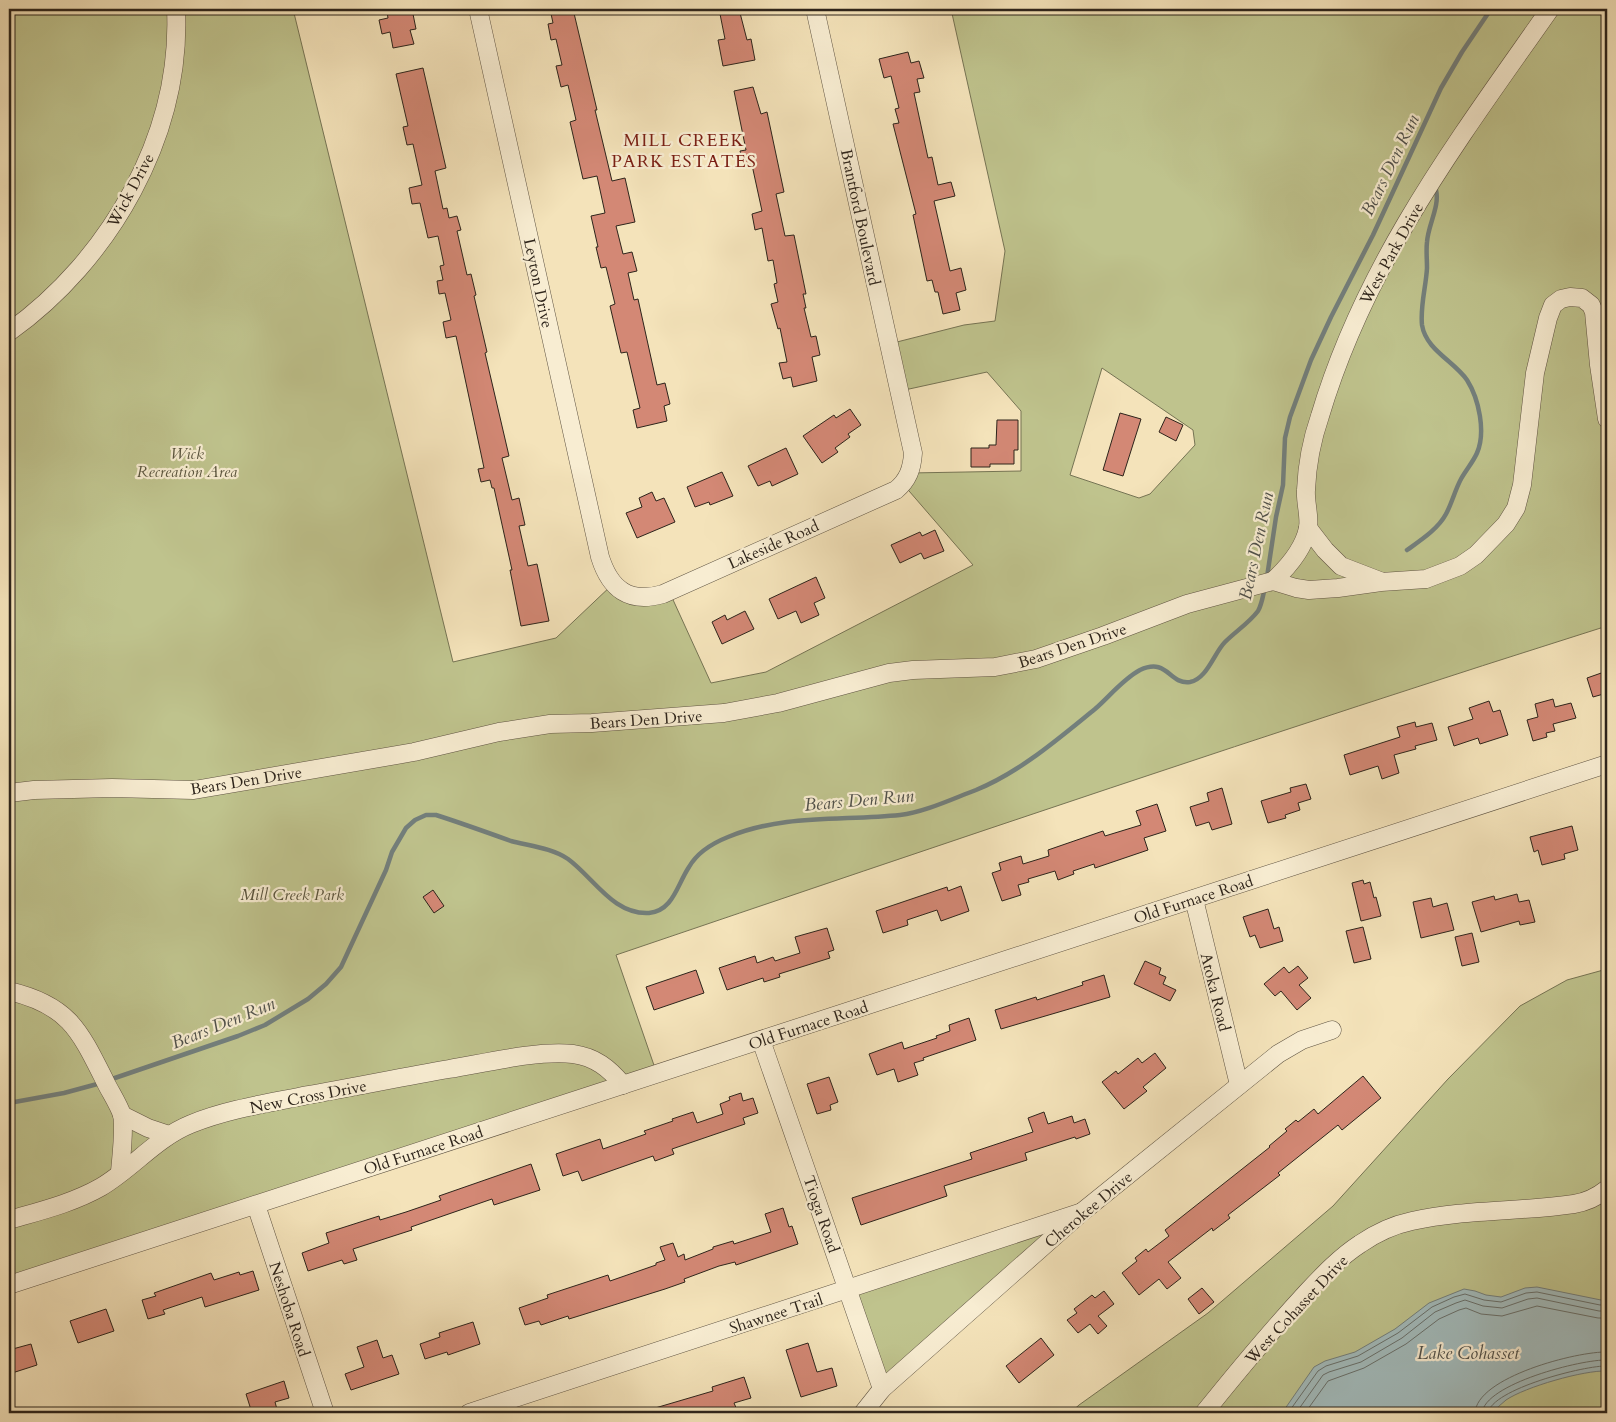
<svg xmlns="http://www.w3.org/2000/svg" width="1616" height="1422" viewBox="0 0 1616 1422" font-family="Cardo,serif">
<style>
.green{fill:#bfc38d;stroke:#767454;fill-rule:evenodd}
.water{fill:#a2bbbc;stroke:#737f7c}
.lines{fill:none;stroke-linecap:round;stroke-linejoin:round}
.shore{stroke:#68706c;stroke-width:1}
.stream{stroke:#737f7c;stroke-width:4.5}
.building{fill:#d38875;stroke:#2d241b}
.minor-casing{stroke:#5f5443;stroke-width:19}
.minor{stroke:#f8edd2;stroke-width:18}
.labels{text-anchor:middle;stroke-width:4.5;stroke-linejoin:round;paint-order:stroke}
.street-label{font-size:16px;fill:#2d241b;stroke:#f8edd2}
.park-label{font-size:16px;font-style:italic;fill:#59543d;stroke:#f8edd2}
.neighbourhood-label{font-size:18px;letter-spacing:1px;fill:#7a1f14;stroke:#f8edd2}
.water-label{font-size:18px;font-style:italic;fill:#50514b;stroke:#f8edd2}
</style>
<rect width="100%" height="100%" fill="#f4e3ba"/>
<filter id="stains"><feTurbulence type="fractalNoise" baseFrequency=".004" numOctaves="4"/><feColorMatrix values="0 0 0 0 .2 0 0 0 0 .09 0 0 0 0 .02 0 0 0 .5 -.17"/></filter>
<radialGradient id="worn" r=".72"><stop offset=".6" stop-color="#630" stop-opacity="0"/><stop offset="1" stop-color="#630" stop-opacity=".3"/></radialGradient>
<g class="green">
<path d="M9 9H293L453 662 556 638 613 584 621 591H669L711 683 766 672 973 565 903 484 910 473 1021 471V411L987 372 900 391 889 344 964 325 995 321 1005 251 951 9H1607V626C1275 731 946 843 616 955L657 1074 9 1285ZM1102 368 1193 430 1195 445 1150 494 1139 498 1070 475Z"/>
<path d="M1607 969V1413H1070L1079 1405 1208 1313 1333 1206 1448 1079 1520 1006 1567 980Z"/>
<path d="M1082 1212 882 1389 848 1289Z"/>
</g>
<path class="water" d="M1537 1287 1601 1300 1607 1299V1371C1584 1370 1525 1387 1506 1400 1501 1404 1496 1409 1491 1413H1282L1314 1367 1325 1361 1355 1352 1395 1329 1429 1303 1464 1289 1475 1291 1486 1295 1501 1297 1525 1288Z"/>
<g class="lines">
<g class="shore">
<path d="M1288 1413 1318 1371 1326 1366 1358 1356 1398 1333 1432 1307 1454 1297 1465 1294 1484 1300 1501 1302 1526 1293 1537 1292 1600 1305 1607 1304"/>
<path d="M1296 1413 1323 1375 1329 1372 1361 1362 1402 1338 1435 1312 1456 1303 1465 1300 1483 1306 1502 1308 1528 1299 1537 1298 1599 1311H1607"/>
<path d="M1305 1413 1328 1381 1364 1368 1406 1344 1439 1319 1459 1310 1466 1308 1481 1314 1502 1316 1537 1306 1598 1318H1607"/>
<path d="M1475 1413C1476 1377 1578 1351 1607 1352"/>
<path d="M1482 1413C1484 1384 1582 1359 1607 1360"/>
<path d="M1488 1413C1491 1389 1586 1365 1607 1366"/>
</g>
<g class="stream">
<path d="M1407 550C1421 540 1438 529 1446 514 1452 503 1455 490 1461 479 1466 470 1473 462 1477 453 1486 432 1479 399 1467 380 1454 361 1426 350 1422 325 1420 306 1426 287 1427 268 1427 259 1426 250 1427 242 1428 225 1440 206 1436 190"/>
<path d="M1267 577 1276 517 1283 485 1285 438 1290 417 1311 360 1331 317 1373 235 1441 88 1462 52 1491 9"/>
<path d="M109 1080 238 1036 265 1025 308 999 326 984 341 967 386 870 392 852 406 828 415 820 426 815H436C461 823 486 832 511 841 530 846 552 848 568 859 594 878 613 915 649 913 673 911 677 885 689 867 697 853 713 843 728 837 783 814 842 821 900 815 925 812 952 799 976 790 1020 772 1058 739 1095 709 1109 697 1123 679 1140 670 1168 657 1169 685 1190 682 1207 679 1214 653 1225 642 1236 631 1249 623 1258 611 1262 604 1263 595 1265 587"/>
<path d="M9 1103 64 1093 101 1083"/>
</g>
</g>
<g class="building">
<path d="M402 9H412L416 29 410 30 414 44 393 48 390 32 382 34 379 20 388 18 387 12Z"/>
<path d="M550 9H573L597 110H595L612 181 625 178 635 222 616 226 623 254 632 252 637 271 628 273 634 300 638 299 657 385 665 383 670 404 664 406 667 421 637 428 633 410 640 408 627 352 621 353 610 306 615 304 606 267 601 268 596 247H598L591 216 605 213 597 176 583 179 570 122 576 120 568 85 561 87 556 66 562 65 556 39 551 40 548 24 553 23Z"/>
<path d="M719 9H739L747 40 751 39 755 60 723 66 718 40 725 39Z"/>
<path d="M908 52 911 63 919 61 924 78 917 79 920 92 914 93 928 158 932 157 938 185 951 182 955 196 934 201 950 271 961 268 966 290 956 293 960 310 943 314 938 292H935L932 280 927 281 913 215 916 214 893 124 899 123 895 109 899 108 891 76 884 78 879 59Z"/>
<path d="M423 68 446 168 435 171 443 209 447 208 449 218 457 216 461 230 457 231 467 275 471 274 476 295 474 296 487 352 485 353 509 456 502 458 512 500 519 498 525 525 519 526 528 566 537 564 549 621 521 626 510 570H512L494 488H492L490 480 481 482 478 469 484 468 456 336 446 338 443 322 451 320 445 293 439 294 437 281 443 280 440 266 444 265 438 236 428 238 420 203 412 204 409 188 422 185 413 144 407 145 403 127 408 126 396 74Z"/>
<path d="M753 87 761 114 767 112 784 192 776 194 785 236 794 235 806 294H803L806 308H804L811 337 816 336 820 355 812 357 817 381 793 387 791 377 783 379 779 363 787 362 780 328 778 329 771 304 778 302 774 284 777 283 773 260 768 261 762 228 755 230 752 214 762 211 752 165 744 166 740 151 746 150 734 91Z"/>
<path d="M850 409 861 425 848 434 850 437 835 448 838 452 822 463 803 436 834 415 836 418Z"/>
<path d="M1120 413 1141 419 1123 476 1103 470Z"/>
<path d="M1166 417 1183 425 1176 441 1159 432Z"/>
<path d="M997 420H1018V450H1014V464H990V467H971V448H989V445H996Z"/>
<path d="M786 448 798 474 772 486 770 481 758 486 748 466Z"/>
<path d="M722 472 733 496 710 505 709 502 695 507 687 487Z"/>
<path d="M652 492 656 501 664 498 675 522 637 538 626 513 642 507 639 498Z"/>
<path d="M935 530 944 551 924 559 921 553 900 563 891 545 920 532 922 536Z"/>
<path d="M816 577 825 598 814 603 819 615 801 623 796 611 778 619 769 599Z"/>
<path d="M745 611 754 629 722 644 712 622 725 615 727 620Z"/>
<path d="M1607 671V693L1593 697 1587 678Z"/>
<path d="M1553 699 1555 707 1571 703 1576 718 1553 724 1555 731 1546 733 1547 737 1533 741 1527 720 1538 717 1535 704Z"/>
<path d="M1489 701 1493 712 1500 710 1508 735 1480 744 1478 738 1454 746 1448 727 1473 719 1469 708Z"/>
<path d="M1415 722 1416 727 1432 723 1437 740 1415 746 1416 749 1394 755 1399 773 1382 779 1378 766 1350 775 1344 755 1400 737 1397 727Z"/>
<path d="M1306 784 1311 799 1298 803 1300 810 1285 815 1286 818 1268 823 1261 801 1291 792 1290 788Z"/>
<path d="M1222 788 1232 824 1212 830 1209 822 1196 826 1190 807 1209 801 1207 793Z"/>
<path d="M1157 804 1166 831 1144 838 1148 850 1095 868 1094 864 1073 871 1074 874 1058 880 1055 871 1028 879 1029 882 1018 885 1021 895 1002 901 992 873 1001 870 999 863 1021 856 1023 864 1049 856 1048 850 1103 831 1105 836 1141 825 1136 811Z"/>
<path d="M1572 826 1578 850 1564 854 1565 859 1542 865 1538 850 1534 852 1530 837Z"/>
<path d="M1363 880 1364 884 1370 882 1374 898 1376 897 1381 916 1361 921 1352 883Z"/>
<path d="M961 886 969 911 941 921 937 910 907 920 908 925 883 933 876 911 947 887 948 891Z"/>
<path d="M433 890 444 906 434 913 423 897Z"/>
<path d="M1517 894 1519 902 1529 900 1535 922 1520 925 1519 921 1481 932 1472 902 1494 896 1495 900Z"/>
<path d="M1431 898 1433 907 1447 903 1454 930 1421 938 1413 902Z"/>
<path d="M1268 909 1274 929 1279 927 1283 941 1260 948 1255 935 1250 937 1243 917Z"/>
<path d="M1363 927 1371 959 1354 963 1346 931Z"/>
<path d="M827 928 834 950 828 952 830 958 779 974 780 977 764 982 763 978 727 990 719 968 755 956 757 963 773 957 775 961 800 953 795 937Z"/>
<path d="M1472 933 1479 962 1462 966 1455 937Z"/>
<path d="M1145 961 1161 968 1159 974 1166 977 1163 984 1176 990 1170 1001 1134 984Z"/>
<path d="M1298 966 1308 978 1299 985 1311 998 1297 1010 1281 991 1275 996 1264 984 1284 967 1289 973Z"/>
<path d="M696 970 704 993 654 1010 646 987Z"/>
<path d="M1104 975 1110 997 1001 1029 995 1010 1036 997 1037 1000 1083 985 1082 982Z"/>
<path d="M969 1018 976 1040 923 1058 924 1060 914 1063 918 1075 898 1082 894 1069 877 1075 869 1054 902 1042 904 1049 937 1038 936 1036 950 1031 949 1025Z"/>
<path d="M1155 1053 1166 1068 1143 1087 1147 1091 1124 1109 1102 1082 1116 1071 1118 1074 1138 1058 1142 1063Z"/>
<path d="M1363 1076 1381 1098 1342 1130 1338 1125 1278 1173 1280 1175 1228 1215 1230 1218 1213 1231 1212 1228 1168 1262 1181 1278 1167 1289 1159 1279 1139 1295 1122 1273 1137 1261 1135 1258 1146 1249 1148 1252 1169 1236 1165 1230 1270 1147 1269 1146 1287 1131 1285 1129 1296 1120 1298 1122 1314 1109 1318 1114Z"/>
<path d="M829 1077 838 1102 830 1105 831 1110 817 1114 807 1084Z"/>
<path d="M741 1093 743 1101 753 1098 758 1113 743 1118 745 1124 672 1149 674 1154 655 1161 653 1156 582 1181 578 1171 563 1176 556 1154 600 1139 603 1149 646 1134 644 1131 673 1121 672 1119 693 1112 697 1123 723 1114 720 1104 730 1100 729 1097Z"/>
<path d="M1044 1112 1048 1124 1072 1116 1074 1123 1085 1119 1090 1134 1076 1139 1075 1137 1025 1153 1027 1160 944 1186 947 1196 861 1225 852 1198 972 1159 970 1153 1033 1132 1028 1118Z"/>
<path d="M531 1164 540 1190 494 1205 492 1199 411 1227 412 1230 353 1249 357 1260 344 1264 342 1260 308 1271 302 1253 329 1243 326 1233 379 1216 380 1220 406 1212 441 1200 439 1196Z"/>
<path d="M783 1208 789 1227 792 1226 798 1244 736 1265 735 1262 719 1266 684 1279 685 1282 665 1289 569 1319 568 1316 541 1325 539 1321 525 1325 519 1308 548 1298 547 1295 608 1275 610 1281 656 1265V1263L665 1260 660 1247 673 1243 678 1257 684 1254 685 1260 713 1249V1247L733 1241 734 1244 771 1232 765 1214Z"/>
<path d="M253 1271 259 1290 205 1307 202 1297 163 1310 165 1314 148 1319 142 1300 156 1296 154 1293 211 1273 214 1280 239 1272 240 1275Z"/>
<path d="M1202 1288 1214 1302 1199 1314 1188 1299Z"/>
<path d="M1104 1291 1114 1304 1098 1316 1107 1326 1098 1334 1090 1324 1078 1333 1067 1320 1077 1313 1074 1309 1092 1295 1095 1298Z"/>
<path d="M106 1309 114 1331 78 1343 70 1321Z"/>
<path d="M473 1322 480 1344 448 1355 447 1352 425 1359 420 1344 440 1337 439 1333Z"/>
<path d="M1041 1338 1054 1355 1019 1383 1006 1366Z"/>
<path d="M377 1340 383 1358 392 1355 399 1374 351 1390 345 1374 364 1367 357 1347Z"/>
<path d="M808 1343 817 1372 832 1368 837 1386 801 1397 786 1350Z"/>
<path d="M31 1344 37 1365 9 1374V1350Z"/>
<path d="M744 1377 751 1398 734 1403 737 1410 727 1413H717L715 1409 701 1413H646L645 1411 713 1391 712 1387Z"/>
<path d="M284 1381 289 1398 275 1402 278 1413H252L246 1394Z"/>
</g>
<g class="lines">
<defs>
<g id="minor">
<path d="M478 9 600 557C610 589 629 604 663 594L896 490C908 480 912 469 913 453L815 9"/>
<path d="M9 332C110 260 182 135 176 9"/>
<path d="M1308 528 1325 550 1341 566 1380 581"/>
<path d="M1273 581C1287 568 1304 548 1308 528 1310 516 1305 502 1306 490 1307 466 1312 439 1320 416 1366 261 1459 139 1550 9"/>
<path d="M9 793 34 790 112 788 194 790 414 752 499 732 550 724 592 723 724 713 778 703 889 673 913 670 995 667 1036 659 1103 636 1187 604 1273 581 1296 588 1309 590 1338 588 1381 582 1426 579 1460 566 1476 555 1506 524 1516 508 1522 485 1535 373 1548 318 1553 305 1561 299 1570 297 1582 298 1591 305 1594 312 1599 365 1607 419"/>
<path d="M1194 899 1239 1085"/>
<path d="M9 991C68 1005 79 1029 105 1081 109 1090 119 1105 122 1115 125 1128 121 1159 120 1172"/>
<path d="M761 1040 882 1389"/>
<path d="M122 1115 148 1128 169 1135"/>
<path d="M256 1205 325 1413"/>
<path d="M9 1220C40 1211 73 1203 101 1187 133 1168 156 1138 191 1124 228 1109 269 1103 308 1095 355 1087 402 1077 449 1069 485 1063 538 1050 573 1054 595 1057 609 1068 623 1085"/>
<path d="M9 1285 1607 764"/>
<path d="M469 1413 1082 1212"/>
<path d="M863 1413 882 1389 1082 1212 1278 1054 1302 1040 1332 1030"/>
<path d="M1204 1413C1237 1372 1271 1331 1307 1292 1323 1275 1340 1257 1360 1244 1376 1233 1393 1225 1412 1221 1465 1209 1520 1212 1574 1204 1586 1202 1597 1197 1607 1189"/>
</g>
</defs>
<use href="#minor" class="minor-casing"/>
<use href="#minor" class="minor"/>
</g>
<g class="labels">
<g class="street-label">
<text transform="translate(130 190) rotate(-62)" y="6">Wick Drive</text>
<text transform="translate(861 217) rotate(78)" y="6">Brantford Boulevard</text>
<text transform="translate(1391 253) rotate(-61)" y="6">West Park Drive</text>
<text transform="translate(539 283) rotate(78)" y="6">Leyton Drive</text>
<text transform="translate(773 544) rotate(-24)" y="6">Lakeside Road</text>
<text transform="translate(1072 645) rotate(-18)" y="6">Bears Den Drive</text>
<text transform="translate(646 719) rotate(-4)" y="6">Bears Den Drive</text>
<text transform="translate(246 780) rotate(-9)" y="6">Bears Den Drive</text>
<text transform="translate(1193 899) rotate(-18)" y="6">Old Furnace Road</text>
<text transform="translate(1216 992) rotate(76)" y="6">Atoka Road</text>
<text transform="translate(808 1025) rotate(-18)" y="6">Old Furnace Road</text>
<text transform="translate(308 1096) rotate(-11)" y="6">New Cross Drive</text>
<text transform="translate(423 1150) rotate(-18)" y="6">Old Furnace Road</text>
<text transform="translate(1088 1209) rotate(-40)" y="6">Cherokee Drive</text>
<text transform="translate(822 1214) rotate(71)" y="6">Tioga Road</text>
<text transform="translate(290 1309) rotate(72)" y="6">Neshoba Road</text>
<text transform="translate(1296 1309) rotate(-47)" y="6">West Cohasset Drive</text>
<text transform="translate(776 1313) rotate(-18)" y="6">Shawnee Trail</text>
</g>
<g class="park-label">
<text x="187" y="459">Wick<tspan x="187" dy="18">Recreation Area</tspan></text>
<text x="292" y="900">Mill Creek Park</text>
</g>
<g class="neighbourhood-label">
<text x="684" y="146">MILL CREEK<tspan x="684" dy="21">PARK ESTATES</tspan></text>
</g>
<g class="water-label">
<text transform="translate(1390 165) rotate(-64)" y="6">Bears Den Run</text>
<text transform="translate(1256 546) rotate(-78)" y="6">Bears Den Run</text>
<text transform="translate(859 800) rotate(-5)" y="6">Bears Den Run</text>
<text transform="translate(223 1023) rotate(-22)" y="6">Bears Den Run</text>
<text x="1468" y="1359">Lake Cohasset</text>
</g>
</g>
<rect width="1616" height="1422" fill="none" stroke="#f4e3ba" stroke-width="30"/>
<rect x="10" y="10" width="1596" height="1402" fill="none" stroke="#2d241b" stroke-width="2.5"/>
<rect x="15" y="15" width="1586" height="1392" fill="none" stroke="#2d241b"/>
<rect width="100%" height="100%" filter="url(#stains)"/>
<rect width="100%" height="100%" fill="url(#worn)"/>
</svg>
